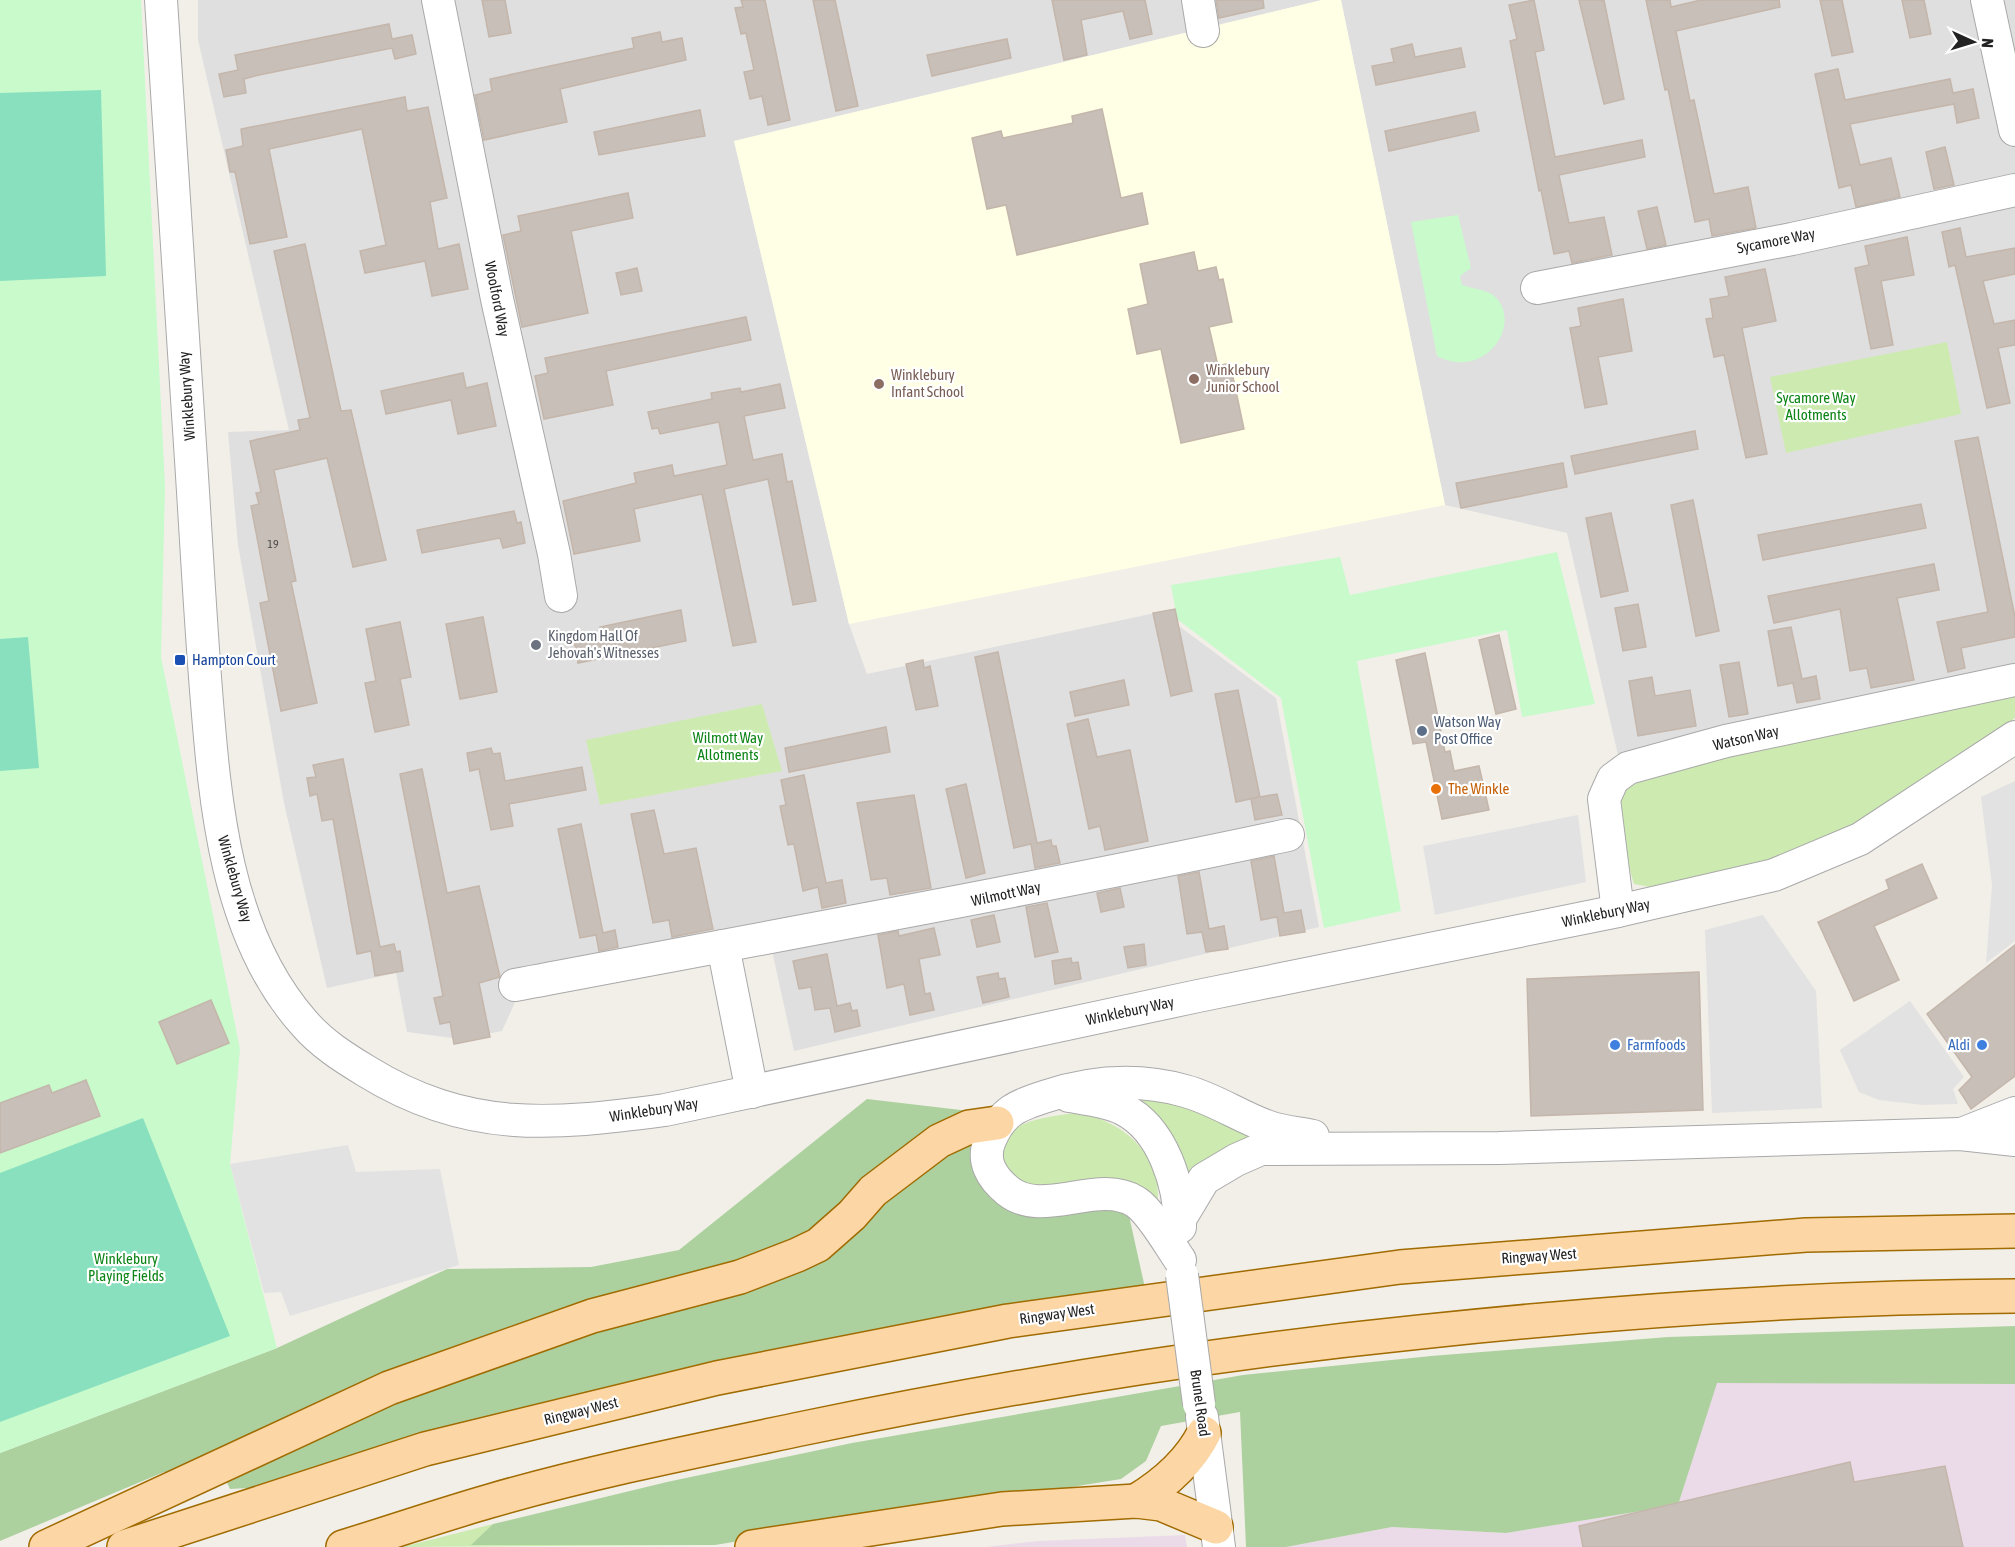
<svg xmlns="http://www.w3.org/2000/svg" width="2015" height="1547" viewBox="0 0 2015 1547" font-family="'Asap Condensed',sans-serif">
<style>
.residential{fill:#e0dfdf}
.industrial{fill:#ebdbe8}
.education{fill:#ffffe5}
.grass{fill:#cdebb0}
.forest{fill:#add19e}
.park{fill:#c8facc}
.pitch{fill:#88e0be}
.parking{fill:#e2e2e2}
.building{fill:#c7bfb8;stroke:#c4b6ab;stroke-width:1.5}
.lines{fill:none;stroke-linecap:round;stroke-linejoin:round}
.minor-casing{stroke:#a9a9a9;stroke-width:34}
.major-casing{stroke:#a06b00;stroke-width:36}
.minor{stroke:#fff;stroke-width:32}
.major{stroke:#fcd6a4;stroke-width:33}
.minor-bridge-casing{stroke:#a9a9a9;stroke-width:34;stroke-linecap:butt}
.minor-bridge{stroke:#fff;stroke-width:32}
.education-dot{fill:#8d6e63;stroke:#fff;stroke-width:2}
.worship-dot{fill:#6b7280;stroke:#fff;stroke-width:2}
.transit-dot{fill:#1a4fb4;stroke:#fff;stroke-width:2}
.service-dot{fill:#5c6f8a;stroke:#fff;stroke-width:2}
.food-dot{fill:#e8710a;stroke:#fff;stroke-width:2}
.shop-dot{fill:#3f7fe0;stroke:#fff;stroke-width:2}
.labels{text-anchor:middle;stroke-width:4.5;stroke-linejoin:round;paint-order:stroke}
.number-label{font-size:12px;fill:#4b4948}
.street-label{font-size:15px;fill:#222;stroke:#fff}
.education-label{font-size:15px;fill:#785e54;stroke:#fff;text-anchor:start}
.park-label{font-size:15px;fill:#0c8416;stroke:#fff}
.worship-label{font-size:15px;fill:#5b616d;stroke:#fff;text-anchor:start}
.transit-label{font-size:15px;fill:#164399;stroke:#fff;text-anchor:start}
.service-label{font-size:15px;fill:#4e5e75;stroke:#fff;text-anchor:start}
.food-label{font-size:15px;fill:#c56008;stroke:#fff;text-anchor:start}
.shop-label{font-size:15px;fill:#366cbe;stroke:#fff;text-anchor:start}
</style>
<rect width="100%" height="100%" fill="#f2efe9"/>
<g class="residential">
<path d="M198 0H1322L734 141 849 624 867 674 1160 612 1276 698 1319 927 794 1051 771 946 516 1000 502 1031 460 1039 407 1032 396 973 327 988 284 803 238 545 228 432 289 430 198 40Z"/>
<path d="M1341 0H2015V671L1898 712 1624 781 1567 533 1445 505Z"/>
</g>
<g class="industrial">
<path d="M1716 1382 2015 1384V1547H1286L1392 1527 1506 1533 1678 1505Z"/>
<path d="M1185 1535 1187 1547H985L1038 1541Z"/>
</g>
<path class="education" d="M1322 0H1341L1445 505 849 624 734 141Z"/>
<g class="grass">
<path d="M1947 342 1961 414 1786 453 1770 377Z"/>
<path d="M2015 695V718L1954 762 1814 850 1656 888 1634 884 1620 837 1619 791 1663 772 1898 712Z"/>
<path d="M762 704 782 771 600 805 586 740Z"/>
<path d="M1127 1095 1191 1105 1252 1133 1247 1148 1181 1186Z"/>
<path d="M1075 1113C1120 1118 1165 1155 1157 1205L1034 1187 1005 1174C1004 1167 1000 1158 1001 1151 1007 1119 1048 1117 1075 1113Z"/>
<path d="M493 1524 472 1545H715L402 1547Z"/>
</g>
<g class="forest">
<path d="M867 1099 978 1112 1018 1209 1128 1211 1145 1288 789 1350 248 1488 230 1489 224 1476 164 1472 0 1541V1453L277 1348 447 1269 591 1267 679 1250Z"/>
<path d="M2015 1326V1384L1717 1383 1678 1505 1506 1533 1392 1527 1286 1547H1246L1240 1412 1161 1426 1146 1461 1121 1479 715 1545H471L493 1524 667 1482 852 1443 1243 1375 1431 1356 1668 1337Z"/>
</g>
<g class="park">
<path d="M0 0H141L165 487 161 657 240 1049 230 1164 277 1348 0 1453Z"/>
<path d="M1458 215 1471 268 1460 276 1462 285C1471 288 1486 290 1493 295 1525 321 1486 382 1437 356L1411 222Z"/>
<path d="M1557 552 1595 704 1522 717 1507 630 1357 661 1401 911 1324 928 1281 698 1177 619 1171 585 1340 557 1350 595Z"/>
</g>
<g class="pitch">
<path d="M101 90 106 276 0 281V93Z"/>
<path d="M28 637 39 768 0 771V639Z"/>
<path d="M143 1118 230 1336 0 1422V1173Z"/>
</g>
<g class="parking">
<path d="M2015 781V941L1986 963 1992 885 1981 797Z"/>
<path d="M1578 815 1586 882 1435 915 1423 846Z"/>
<path d="M1763 915 1816 991 1822 1108 1712 1113 1705 930Z"/>
<path d="M1910 1001 1964 1077 1953 1089 1958 1104 1924 1105 1879 1100 1859 1092 1840 1050Z"/>
<path d="M348 1145 356 1172 440 1169 459 1265 290 1316 281 1292 264 1293 230 1164Z"/>
</g>
<g class="building">
<path d="M482 0H505L511 33 489 37Z"/>
<path d="M741 0H765L790 120 768 125 762 96 750 99 744 72 754 70 746 33 741 34 735 8 743 7Z"/>
<path d="M813 0H835L858 106 836 111Z"/>
<path d="M1052 0H1145L1152 34 1130 39 1123 11 1081 20 1087 55 1064 60Z"/>
<path d="M1216 0H1263L1264 8 1219 18Z"/>
<path d="M1534 0 1544 50 1535 52 1555 157 1642 140 1645 157 1559 175 1569 223 1604 217 1612 255 1572 263 1569 251 1554 254 1541 190 1539 191 1510 41 1517 39 1509 5Z"/>
<path d="M1579 0H1604L1624 99 1604 104Z"/>
<path d="M1646 0H1670L1671 7 1701 0H1779L1780 7 1676 31 1690 101 1694 100 1714 194 1748 187 1756 228 1712 236 1709 219 1695 222 1668 89 1665 90Z"/>
<path d="M1820 0H1842L1853 52 1832 56Z"/>
<path d="M1902 0H1924L1931 34 1910 38Z"/>
<path d="M389 24 392 39 412 35 416 54 395 59 392 48 259 75 244 79 246 93 224 97 219 74 238 70 235 55Z"/>
<path d="M660 32 662 42 682 38 686 60 560 89 567 122 484 140 475 95 492 91 490 79 634 48 632 38Z"/>
<path d="M1007 39 1011 58 932 76 927 55Z"/>
<path d="M1412 44 1415 57 1461 48 1465 67 1376 85 1372 66 1394 62 1391 49Z"/>
<path d="M1838 69 1845 100 1950 79 1953 93 1973 89 1979 118 1957 123 1954 104 1850 124 1860 165 1891 158 1900 197 1856 207 1851 185 1839 188 1815 74Z"/>
<path d="M405 97 407 111 428 107 447 198 430 202 438 249 459 244 468 289 432 296 425 261 365 273 360 251 386 245 362 129 269 149 287 237 250 244 235 172H230L226 150 243 146 241 129Z"/>
<path d="M1102 109 1121 198 1142 193 1148 224 1017 255 1006 205 987 209 972 138 1001 131 1003 138 1073 123 1072 116Z"/>
<path d="M700 110 705 136 599 155 594 132Z"/>
<path d="M1475 112 1479 131 1389 151 1385 131Z"/>
<path d="M1945 147 1954 185 1934 189 1926 152Z"/>
<path d="M628 193 633 218 571 231 588 313 522 327 503 235 521 231 518 216Z"/>
<path d="M1657 207 1666 245 1647 249 1638 211Z"/>
<path d="M1960 228 1966 257 2015 248V274L1983 281 1994 324 2015 320V345L1998 348 2010 403 1987 408 1955 265 1949 267 1942 232Z"/>
<path d="M1907 237 1914 275 1881 281 1893 345 1871 349 1855 268 1869 265 1865 246Z"/>
<path d="M305 244 341 411 351 410 386 560 353 567 327 458 274 470 296 581 291 582 317 703 281 711 260 603 269 601 251 506 259 504 256 493 261 492 250 441 300 430 298 420 310 418 274 251Z"/>
<path d="M1194 252 1198 271 1216 267 1219 280 1223 279 1232 322 1209 327 1218 366 1230 363 1244 429 1181 443 1161 349 1137 354 1128 309 1148 304 1140 264Z"/>
<path d="M637 268 642 291 621 295 616 273Z"/>
<path d="M1765 269 1776 321 1742 328 1767 454 1746 458 1724 355 1714 357 1706 319 1713 318 1710 299 1729 296 1725 277Z"/>
<path d="M1623 299 1632 351 1598 357 1607 404 1585 408 1570 328 1581 326 1578 308Z"/>
<path d="M746 317 751 340 606 371 613 405 544 419 535 376 548 373 545 358Z"/>
<path d="M463 373 466 388 487 383 496 426 458 434 451 400 386 414 381 391Z"/>
<path d="M780 384 785 408 744 416 753 460 782 454 787 482 792 481 816 601 793 605 768 479 724 489 756 642 733 646 702 494 634 509 640 541 574 554 563 501 636 483 634 473 672 465 674 476 727 465 719 422 660 434 658 428 652 429 648 412 712 399 711 393 740 388 741 392Z"/>
<path d="M1695 431 1698 449 1575 474 1571 456Z"/>
<path d="M1978 437 2015 617V637L1961 648 1965 668 1948 672 1937 622 1988 612 1955 441Z"/>
<path d="M1563 463 1567 487 1461 508 1456 483Z"/>
<path d="M1693 500 1719 631 1696 636 1671 505Z"/>
<path d="M1921 504 1926 528 1763 560 1758 535Z"/>
<path d="M514 511 517 523 521 522 525 543 503 548 500 538 422 553 417 530Z"/>
<path d="M1611 513 1628 591 1601 597 1586 518Z"/>
<path d="M1934 564 1939 590 1897 598 1914 680 1871 688 1867 668 1850 671 1840 609 1774 623 1768 596Z"/>
<path d="M1638 604 1646 647 1623 651 1615 608Z"/>
<path d="M1175 609 1192 691 1171 696 1153 613Z"/>
<path d="M681 610 686 641 578 663 574 639 601 634 600 627Z"/>
<path d="M483 617 497 692 460 699 446 624Z"/>
<path d="M400 622 411 677 400 679 409 725 375 732 365 683 376 681 366 629Z"/>
<path d="M1791 627 1802 679 1816 676 1820 699 1797 703 1793 683 1778 686 1768 631Z"/>
<path d="M1499 635 1516 709 1496 714 1479 640Z"/>
<path d="M998 652 1037 843 1051 840 1052 846H1056L1060 863 1035 868 1031 844 1014 848 975 657Z"/>
<path d="M1425 653 1445 752 1450 751 1454 771 1479 766 1489 810 1442 819 1426 742 1413 744 1396 660Z"/>
<path d="M923 660 924 668 930 666 938 706 916 710 906 664Z"/>
<path d="M1739 662 1748 714 1729 717 1720 665Z"/>
<path d="M1652 677 1655 696 1690 690 1696 726 1638 736 1629 681Z"/>
<path d="M1124 680 1129 705 1075 716 1070 692Z"/>
<path d="M1238 690 1260 797 1277 794 1282 815 1255 820 1251 799 1259 797 1236 802 1215 694Z"/>
<path d="M1088 719 1097 757 1130 750 1148 841 1105 850 1100 826 1089 829 1067 724Z"/>
<path d="M886 727 890 752 789 772 785 748Z"/>
<path d="M491 748 493 754 500 753 505 781 582 767 586 790 509 804 513 826 491 830 479 769 470 771 467 753Z"/>
<path d="M343 759 380 947 394 944 396 952 400 951 403 971 375 976 371 951 357 954 333 819 322 821 317 794 310 796 307 778 316 777 313 765Z"/>
<path d="M422 769 447 893 479 886 500 977 479 983 490 1037 454 1044 450 1022 440 1024 434 998 443 996 400 774Z"/>
<path d="M804 775 826 883 842 880 846 903 822 908 818 887 803 891 794 844 788 845 780 806 786 805 781 780Z"/>
<path d="M966 784 985 873 966 878 946 789Z"/>
<path d="M914 795 931 888 890 895 887 878 871 880 857 803Z"/>
<path d="M654 810 664 854 696 848 713 929 672 937 669 920 653 923 631 814Z"/>
<path d="M581 824 603 933 615 930 618 947 599 951 596 935 580 938 558 829Z"/>
<path d="M1274 856 1284 913 1301 910 1305 932 1280 936 1277 917 1261 920 1251 861Z"/>
<path d="M1922 864 1937 898 1874 926 1899 980 1854 1001 1818 922 1889 889 1886 880Z"/>
<path d="M1199 872 1209 929 1224 926 1228 949 1206 952 1202 932 1187 934 1178 876Z"/>
<path d="M1120 888 1124 907 1101 912 1097 893Z"/>
<path d="M1047 903 1058 952 1035 957 1026 907Z"/>
<path d="M994 915 1000 942 977 947 971 920Z"/>
<path d="M934 928 940 955 919 959 925 994 930 993 934 1010 910 1015 904 984 887 988 878 935 898 931 899 936Z"/>
<path d="M1144 944 1146 965 1128 968 1124 947Z"/>
<path d="M2015 945V1076L1971 1109 1959 1090 1972 1077 1927 1014Z"/>
<path d="M827 954 837 1006 850 1003 852 1011 857 1010 860 1026 835 1032 830 1008 815 1010 811 987 799 989 793 961Z"/>
<path d="M1071 958 1072 963 1078 962 1081 979 1055 984 1052 961Z"/>
<path d="M1699 972 1703 1110 1531 1116 1527 979Z"/>
<path d="M998 973 999 979 1005 978 1009 997 983 1003 977 977Z"/>
<path d="M211 1000 229 1043 177 1064 159 1022Z"/>
<path d="M86 1080 100 1116 0 1153V1103L49 1085 52 1093Z"/>
<path d="M1850 1462 1854 1482 1945 1466 1963 1547H1583L1579 1526Z"/>
</g>
<g class="lines">
<defs>
<g id="minor">
<path d="M161 0C171 153 181 307 191 460 196 537 200 614 206 690 215 803 225 934 304 1023 321 1043 343 1057 366 1071 468 1134 552 1125 665 1110L1198 996 1618 911 1774 875 1860 839 2015 737"/>
<path d="M438 0 497 299 554 554 561 596"/>
<path d="M1198 0 1203 31"/>
<path d="M1987 0 2015 130"/>
<path d="M1537 288 1792 239 2015 190"/>
<path d="M1618 911 1604 799 1613 779 1628 768 1726 741 2015 680"/>
<path d="M723 946 752 1092"/>
<path d="M515 985C773 936 1031 890 1288 835"/>
<path d="M1069 1096C1087 1099 1107 1101 1123 1109 1163 1129 1180 1185 1180 1227"/>
<path d="M1964 1133 2015 1113"/>
<path d="M1180 1219 1204 1179 1236 1160 1261 1149 1499 1148 1960 1134 2015 1140"/>
<path d="M1180 1260C1169 1244 1151 1212 1136 1202 1098 1178 1043 1219 1008 1191 992 1178 981 1161 990 1140 1002 1111 1018 1105 1047 1096 1093 1081 1139 1078 1185 1091 1215 1099 1240 1117 1269 1127 1283 1132 1299 1133 1313 1136"/>
<path d="M1202 1417 1219 1547"/>
</g>
<g id="major">
<path d="M1136 1501C1164 1484 1189 1463 1204 1433"/>
<path d="M46 1547 389 1388 592 1316 740 1277 797 1255 818 1245 852 1215 873 1191 939 1141 969 1127 997 1123"/>
<path d="M124 1547 425 1449 717 1378 1008 1321 1400 1267 1806 1235 2015 1231"/>
<path d="M343 1547C392 1532 441 1515 490 1501 593 1471 700 1450 805 1428 1009 1386 1213 1353 1420 1332 1617 1311 1816 1297 2015 1296"/>
<path d="M752 1547 1002 1509 1136 1501 1161 1504 1216 1527"/>
</g>
</defs>
<use href="#minor" class="minor-casing"/>
<use href="#major" class="major-casing"/>
<use href="#minor" class="minor"/>
<use href="#major" class="major"/>
<defs>
<path id="minor-bridge" d="M1182 1275 1199 1404"/>
</defs>
<use href="#minor-bridge" class="minor-bridge-casing"/>
<use href="#minor-bridge" class="minor-bridge"/>
</g>
<g class="education-dot">
<circle cx="1194" cy="379" r="6"/>
<circle cx="879" cy="384" r="6"/>
</g>
<circle class="worship-dot" cx="536" cy="645" r="6"/>
<rect class="transit-dot" x="174" y="654" width="12" height="12" rx="3"/>
<circle class="service-dot" cx="1422" cy="731" r="6"/>
<circle class="food-dot" cx="1436" cy="789" r="6"/>
<g class="shop-dot">
<circle cx="1615" cy="1045" r="6"/>
<circle cx="1982" cy="1045" r="6"/>
</g>
<g class="labels">
<g class="number-label">
<text x="273" y="548">19</text>
</g>
<g class="street-label">
<text transform="translate(1776 241) rotate(-11)" y="5">Sycamore Way</text>
<text transform="translate(497 299) rotate(79)" y="5">Woolford Way</text>
<text transform="translate(187 396) rotate(-94)" y="5">Winklebury Way</text>
<text transform="translate(1746 738) rotate(-13)" y="5">Watson Way</text>
<text transform="translate(235 879) rotate(74)" y="5">Winklebury Way</text>
<text transform="translate(1006 894) rotate(-12)" y="5">Wilmott Way</text>
<text transform="translate(1606 913) rotate(-12)" y="5">Winklebury Way</text>
<text transform="translate(1130 1011) rotate(-12)" y="5">Winklebury Way</text>
<text transform="translate(654 1110) rotate(-9)" y="5">Winklebury Way</text>
<text transform="translate(1539 1256) rotate(-4)" y="5">Ringway West</text>
<text transform="translate(1057 1314) rotate(-8)" y="5">Ringway West</text>
<text transform="translate(1200 1403) rotate(82)" y="5">Brunel Road</text>
<text transform="translate(581 1411) rotate(-14)" y="5">Ringway West</text>
</g>
<g class="education-label">
<text x="1206" y="375">Winklebury<tspan x="1206" dy="17">Junior School</tspan></text>
<text x="891" y="380">Winklebury<tspan x="891" dy="17">Infant School</tspan></text>
</g>
<g class="park-label">
<text x="1816" y="403">Sycamore Way<tspan x="1816" dy="17">Allotments</tspan></text>
<text x="728" y="743">Wilmott Way<tspan x="728" dy="17">Allotments</tspan></text>
<text x="126" y="1264">Winklebury<tspan x="126" dy="17">Playing Fields</tspan></text>
</g>
<g class="worship-label">
<text x="548" y="641">Kingdom Hall Of<tspan x="548" dy="17">Jehovah's Witnesses</tspan></text>
</g>
<g class="transit-label">
<text x="192" y="665">Hampton Court</text>
</g>
<g class="service-label">
<text x="1434" y="727">Watson Way<tspan x="1434" dy="17">Post Office</tspan></text>
</g>
<g class="food-label">
<text x="1448" y="794">The Winkle</text>
</g>
<g class="shop-label">
<text x="1627" y="1050">Farmfoods</text>
<text x="1970" y="1050" text-anchor="end">Aldi</text>
</g>
</g>
<g transform="translate(1973 42) rotate(94)" stroke="#ffffff" stroke-width="4.5" paint-order="stroke">
<path d="M0-4.5L10 22L0 15L-10 22Z" fill="#222222"/>
<text y="-9" font-size="16" font-weight="bold" text-anchor="middle" fill="#222222">N</text>
</g>
</svg>
